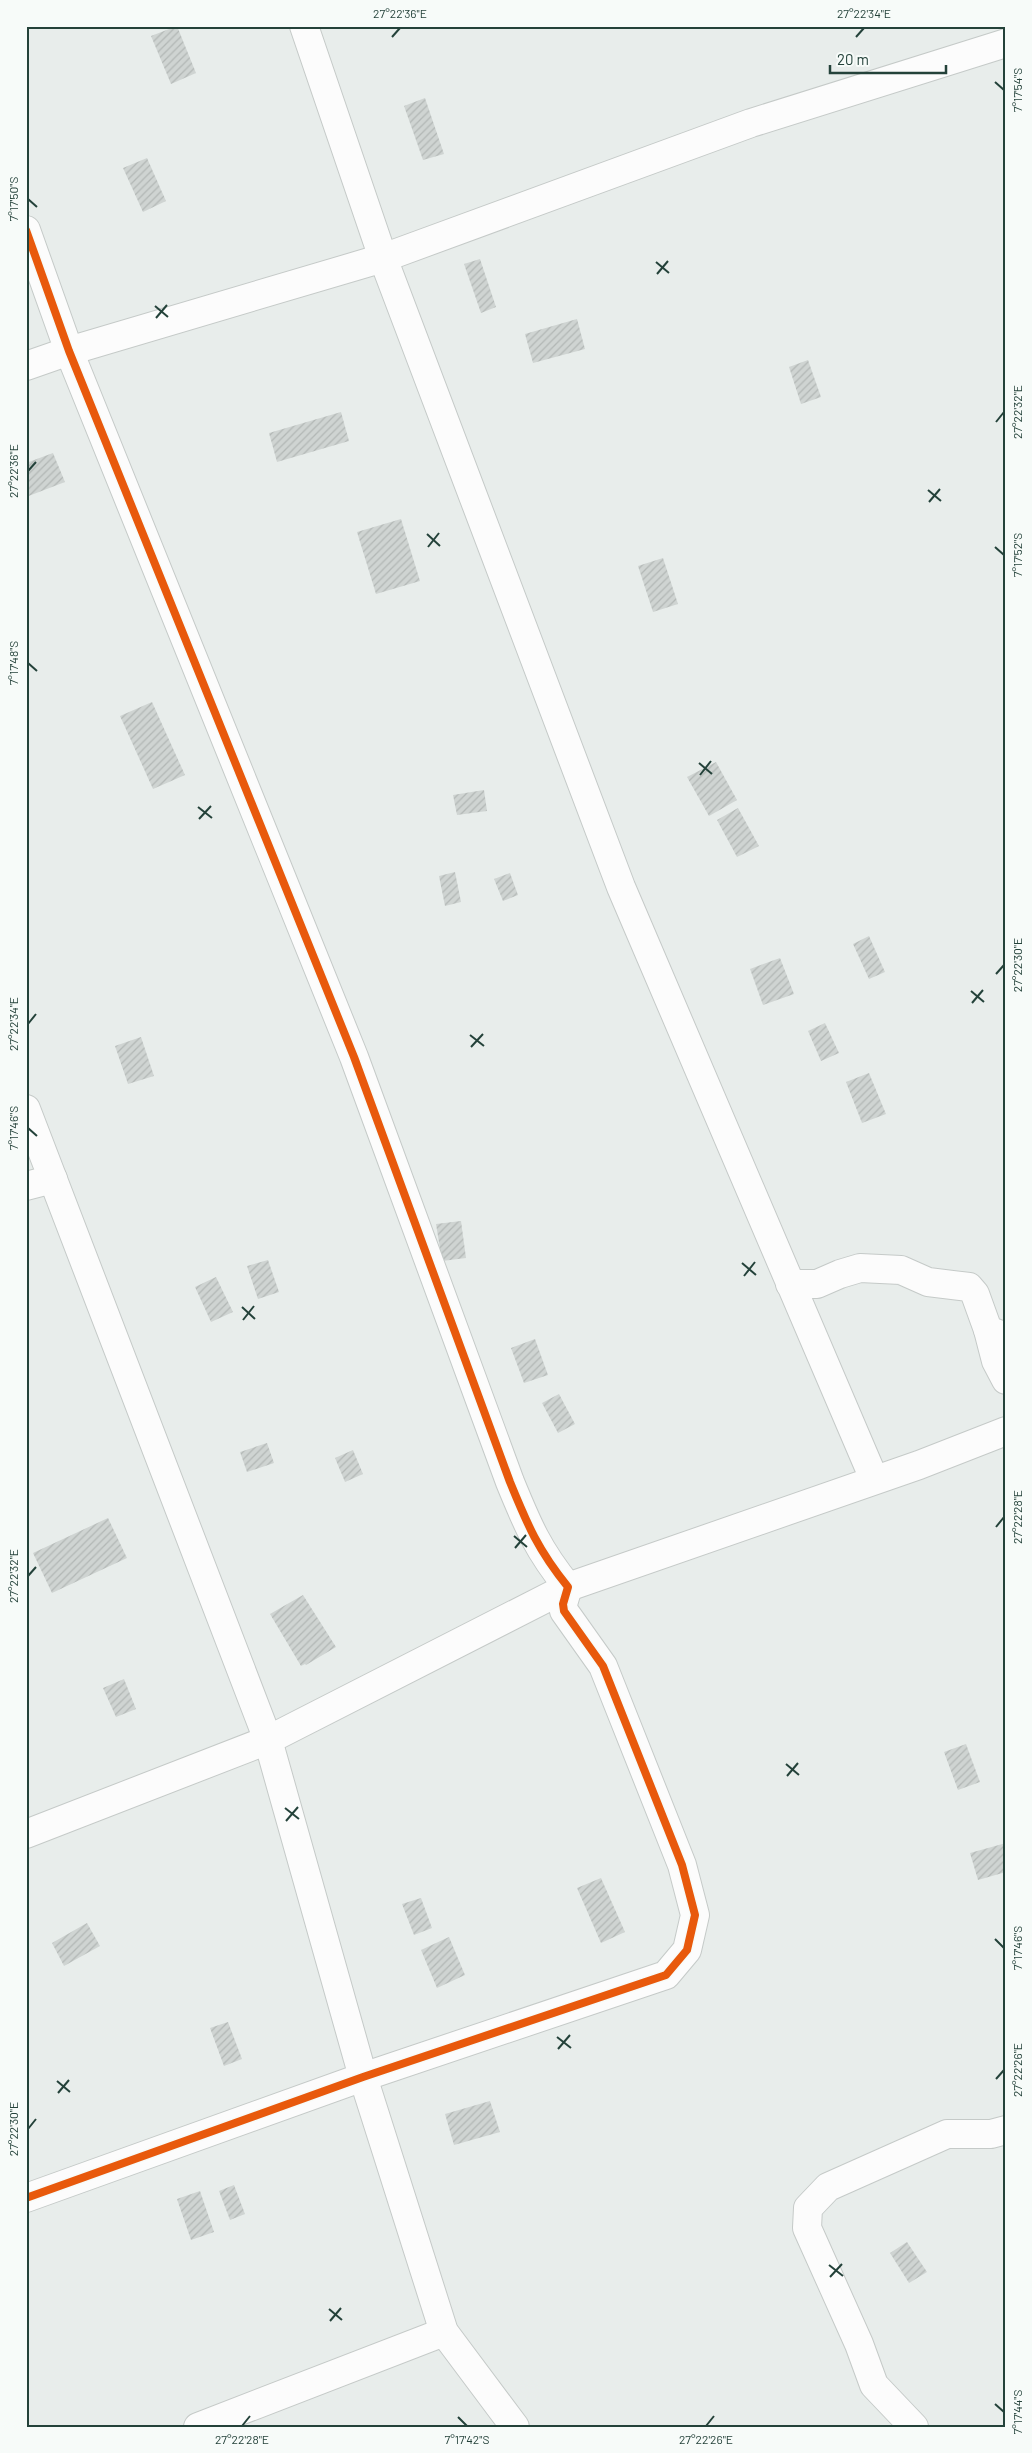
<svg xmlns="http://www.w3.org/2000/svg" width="1032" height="2453" viewBox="0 0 1032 2453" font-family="Barlow,sans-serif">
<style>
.building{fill:url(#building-hatch)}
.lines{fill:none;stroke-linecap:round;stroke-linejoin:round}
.minor-casing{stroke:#c5cac8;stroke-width:30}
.minor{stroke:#fcfcfc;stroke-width:28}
.cycleway-casing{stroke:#f7fbf9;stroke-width:11}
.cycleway{stroke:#e8590c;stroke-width:8}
.ticks{fill:none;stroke:#24423a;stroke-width:2}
.neatline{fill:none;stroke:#24423a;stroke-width:2}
.ticks-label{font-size:12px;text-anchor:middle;fill:#24423a}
</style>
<defs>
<pattern id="building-hatch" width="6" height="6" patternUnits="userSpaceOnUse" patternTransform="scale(1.25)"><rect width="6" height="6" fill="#cfd4d2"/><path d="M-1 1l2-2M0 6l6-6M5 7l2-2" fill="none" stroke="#b2b7b5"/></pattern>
</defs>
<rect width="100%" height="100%" fill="#e8edeb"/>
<g class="building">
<path d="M177 26 196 73 171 84 151 36Z"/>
<path d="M425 98 444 154 423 160 404 106Z"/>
<path d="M147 158 166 201 143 212 123 168Z"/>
<path d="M480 259 496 307 481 313 464 264Z"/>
<path d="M577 319 585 349 533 363 525 334Z"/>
<path d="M808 360 821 397 801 404 789 367Z"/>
<path d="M341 412 349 441 277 462 269 433Z"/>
<path d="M53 453 65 482 26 497V463Z"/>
<path d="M401 519 420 581 376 594 357 532Z"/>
<path d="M663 558 678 604 653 612 638 566Z"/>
<path d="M152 702 185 775 153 789 120 716Z"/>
<path d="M716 762 737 800 709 816 687 777Z"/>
<path d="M484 790 487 811 457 815 453 795Z"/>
<path d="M738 808 759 846 737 857 717 820Z"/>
<path d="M455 872 461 902 445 906 439 876Z"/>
<path d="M510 873 518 895 503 901 494 879Z"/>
<path d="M869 936 885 972 869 979 853 944Z"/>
<path d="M780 958 794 994 763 1005 750 969Z"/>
<path d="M825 1023 839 1053 821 1061 808 1031Z"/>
<path d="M141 1037 154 1076 128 1084 115 1046Z"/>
<path d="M869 1073 886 1114 862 1123 846 1082Z"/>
<path d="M461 1221 466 1258 442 1261 436 1224Z"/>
<path d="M268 1260 279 1292 258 1299 247 1266Z"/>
<path d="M216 1277 233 1312 211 1322 195 1287Z"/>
<path d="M535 1339 548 1375 524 1383 511 1348Z"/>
<path d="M559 1394 575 1424 558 1433 542 1403Z"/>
<path d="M267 1443 274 1463 247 1472 240 1452Z"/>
<path d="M353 1450 363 1474 345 1482 335 1458Z"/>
<path d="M108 1518 127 1558 52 1593 33 1553Z"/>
<path d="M303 1595 336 1647 306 1665 305 1664 301 1666 270 1614Z"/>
<path d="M124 1679 136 1709 116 1717 103 1688Z"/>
<path d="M966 1744 980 1782 958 1790 944 1752Z"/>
<path d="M1006 1843V1872L978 1880 970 1853Z"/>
<path d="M601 1878 625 1932 601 1943 577 1888Z"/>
<path d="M421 1898 432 1928 414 1935 402 1904Z"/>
<path d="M87 1923 100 1946 64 1966 52 1943Z"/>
<path d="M449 1937 465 1975 437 1988 421 1950Z"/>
<path d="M228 2022 242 2059 224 2066 210 2028Z"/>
<path d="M490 2101 500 2132 454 2145 445 2114Z"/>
<path d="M234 2185 245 2214 230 2220 219 2191Z"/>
<path d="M200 2191 214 2232 191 2240 177 2199Z"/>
<path d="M907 2242 927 2272 909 2283 890 2253Z"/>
</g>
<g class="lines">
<defs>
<g id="minor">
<path d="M304 26 383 258 621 887 874 1479"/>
<path d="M26 230 69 351 354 1057 510 1482C528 1526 538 1550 568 1587L563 1604 564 1611 603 1666 682 1865 695 1915 687 1950 666 1975 363 2077 26 2198"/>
<path d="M26 366 69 351 383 258 751 123 1006 43"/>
<path d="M26 1109 268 1740 363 2077 444 2332 515 2427"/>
<path d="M26 1186 53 1179"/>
<path d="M790 1284H817L840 1274 860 1268 901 1270 928 1282 969 1287 975 1294 988 1330 1006 1337"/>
<path d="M988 1330 996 1361 1006 1380"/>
<path d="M26 1834 268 1740 568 1587 919 1465 1006 1431"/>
<path d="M198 2427 444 2332"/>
<path d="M914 2427 874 2385 859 2344 807 2228 808 2208 828 2187 947 2134H991L1006 2130"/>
</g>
</defs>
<use href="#minor" class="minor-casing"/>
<use href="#minor" class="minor"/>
<defs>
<path id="cycleway" d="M26 230 69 351 354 1057 510 1482C528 1526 538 1550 568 1587L563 1604 564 1611 603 1666 682 1865 695 1915 687 1950 666 1975 363 2077 26 2198"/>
</defs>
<use href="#cycleway" class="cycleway-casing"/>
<use href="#cycleway" class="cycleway"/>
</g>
<path class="ticks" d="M392 37 400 28M856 37 864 28M995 82 1004 90M28 199 37 207M656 262 669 273M657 274 668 261M155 306 168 317M156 318 167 305M996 422 1004 412M28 471 36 462M928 490 941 501M929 502 940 489M427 534 440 546M428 547 439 533M995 547 1004 555M28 663 37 671M699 763 712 774M700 775 711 761M198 807 212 818M199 819 211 806M996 974 1004 965M971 991 984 1002M972 1003 983 990M28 1024 36 1014M470 1035 484 1046M471 1047 483 1034M28 1128 37 1136M742 1263 756 1275M744 1276 755 1262M242 1307 255 1319M243 1320 254 1306M996 1527 1004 1517M514 1536 527 1547M515 1548 526 1535M28 1576 36 1567M786 1764 799 1775M787 1776 798 1763M285 1808 299 1819M286 1821 298 1807M995 1939 1004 1948M557 2037 571 2048M558 2049 570 2035M996 2079 1004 2070M57 2081 70 2092M58 2093 69 2080M28 2129 36 2119M829 2265 843 2276M830 2277 842 2264M329 2309 342 2320M330 2321 341 2308M995 2404 1004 2412M458 2417 467 2426M242 2426 250 2416M706 2426 714 2416"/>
<rect width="1032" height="2453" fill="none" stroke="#f7fbf9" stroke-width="55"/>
<path d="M830 65v8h116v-8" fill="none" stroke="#24423a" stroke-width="2.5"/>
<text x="837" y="65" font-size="15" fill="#24423a" stroke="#f7fbf9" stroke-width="4" paint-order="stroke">20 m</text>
<rect x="28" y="28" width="976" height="2398" class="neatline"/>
<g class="ticks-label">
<text x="400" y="18">27°22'36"E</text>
<text x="864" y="18">27°22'34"E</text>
<text transform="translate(1018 90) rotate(-90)" y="4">7°17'54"S</text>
<text transform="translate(14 199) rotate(-90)" y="4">7°17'50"S</text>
<text transform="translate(1018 412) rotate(-90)" y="4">27°22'32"E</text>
<text transform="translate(14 471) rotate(-90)" y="4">27°22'36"E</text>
<text transform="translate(1018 555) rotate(-90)" y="4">7°17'52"S</text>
<text transform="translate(14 663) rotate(-90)" y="4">7°17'48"S</text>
<text transform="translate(1018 965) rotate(-90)" y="4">27°22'30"E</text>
<text transform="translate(14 1024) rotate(-90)" y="4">27°22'34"E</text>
<text transform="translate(14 1128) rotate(-90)" y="4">7°17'46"S</text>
<text transform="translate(1018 1517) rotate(-90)" y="4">27°22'28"E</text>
<text transform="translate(14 1576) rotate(-90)" y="4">27°22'32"E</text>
<text transform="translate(1018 1948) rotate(-90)" y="4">7°17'46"S</text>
<text transform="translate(1018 2070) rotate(-90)" y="4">27°22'26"E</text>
<text transform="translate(14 2129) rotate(-90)" y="4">27°22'30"E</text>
<text transform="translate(1018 2412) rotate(-90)" y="4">7°17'44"S</text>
<text x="242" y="2444">27°22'28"E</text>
<text x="467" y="2444">7°17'42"S</text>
<text x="706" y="2444">27°22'26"E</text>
</g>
</svg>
